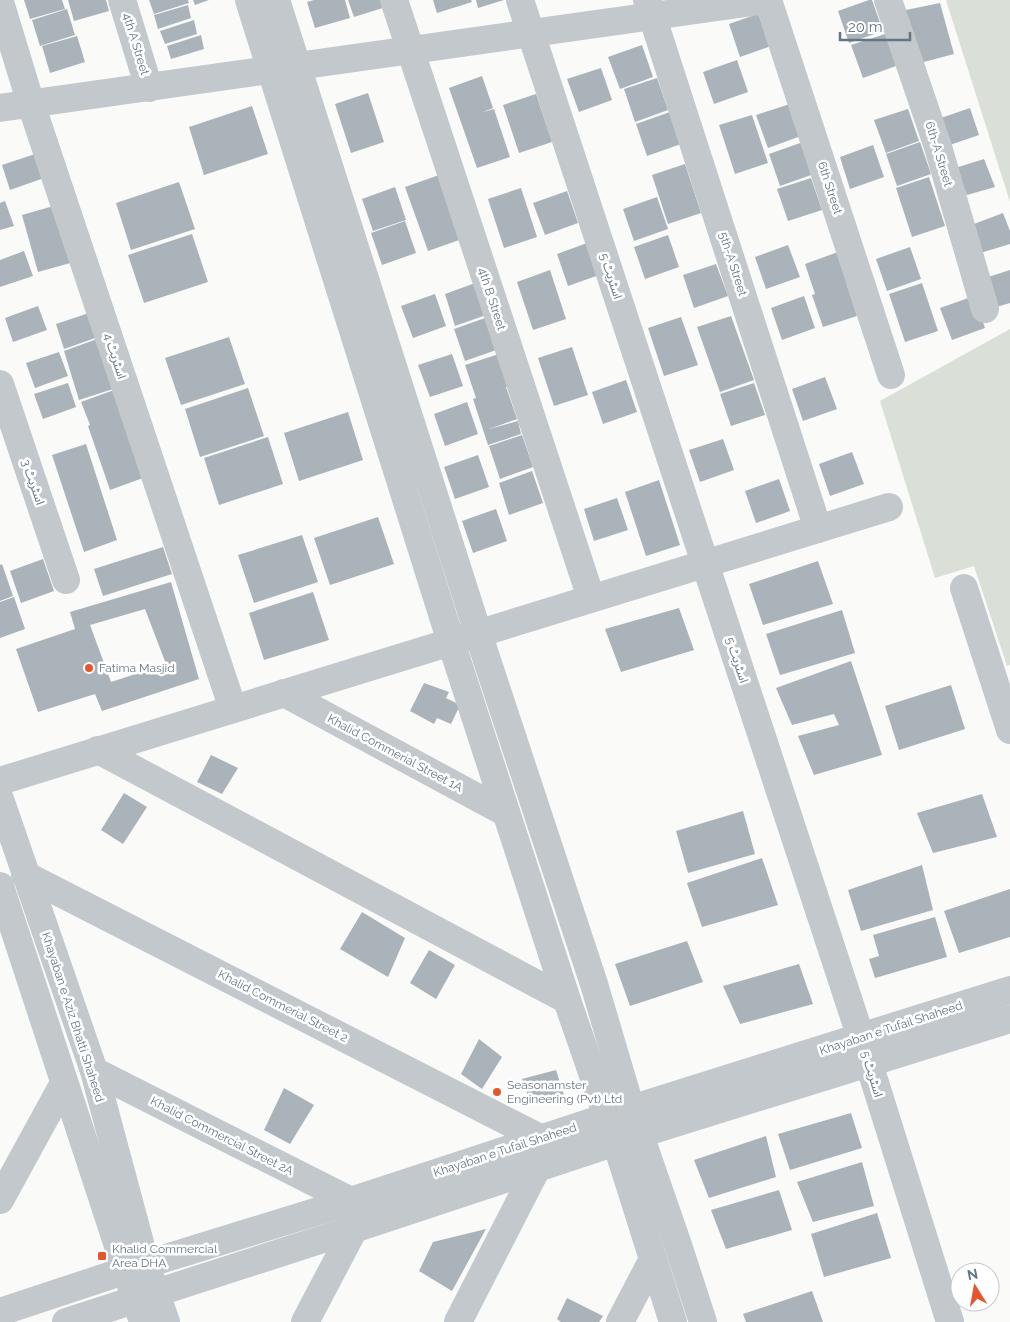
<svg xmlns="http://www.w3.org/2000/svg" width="1010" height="1322" viewBox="0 0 1010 1322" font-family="Raleway,'Noto Sans Arabic',sans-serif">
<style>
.green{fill:#dadfd7}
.building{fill:#aab3b9;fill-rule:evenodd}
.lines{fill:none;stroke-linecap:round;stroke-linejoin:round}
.minor{stroke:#c3c8cc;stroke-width:28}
.poi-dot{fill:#e4572e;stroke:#fff;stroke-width:2}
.labels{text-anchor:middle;stroke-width:5;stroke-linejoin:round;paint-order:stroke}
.street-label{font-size:12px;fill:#657683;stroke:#fff}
.poi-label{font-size:12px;fill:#657683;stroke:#fff;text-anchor:start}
</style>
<rect width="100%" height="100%" fill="#fafaf8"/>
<g class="green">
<path d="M946 0H1010V202Z"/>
<path d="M1010 329V665L1007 666 974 566 935 578 880 401Z"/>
</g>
<g class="building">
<path d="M24 0H62L65 9 30 19Z"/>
<path d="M68 0H106L109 11 74 21Z"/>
<path d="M149 0H188L189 3 154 14Z"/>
<path d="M193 0H209L195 5Z"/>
<path d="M314 0H345L350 18 315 28 307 2Z"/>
<path d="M348 0H387L389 6 354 17Z"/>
<path d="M433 0H471L472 2 437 13Z"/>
<path d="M476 0H504L478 8Z"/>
<path d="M869 0H872L883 31 849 43 838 11Z"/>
<path d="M940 3 954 54 920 63 901 11Z"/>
<path d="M188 5 191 18 158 29 154 15Z"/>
<path d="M67 9 75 35 40 46 32 20Z"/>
<path d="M763 12 774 45 740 57 729 24Z"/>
<path d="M194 20 197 34 165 44 160 31Z"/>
<path d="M885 34 896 66 863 78 851 45Z"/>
<path d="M201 35 204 49 171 59 167 46Z"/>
<path d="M77 36 85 62 50 73 42 46Z"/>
<path d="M642 45 653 77 620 89 608 57Z"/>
<path d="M737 60 748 92 714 104 703 72Z"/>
<path d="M601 68 612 100 579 112 567 79Z"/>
<path d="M482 76 493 108 483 112 494 109 510 157 477 168 449 88Z"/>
<path d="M657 78 668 110 635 122 624 89Z"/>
<path d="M368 93 384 142 351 153 335 104Z"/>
<path d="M536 94 552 142 519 153 503 105Z"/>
<path d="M790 104 801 136 768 148 756 115Z"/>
<path d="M252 106 268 154 204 175 189 127Z"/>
<path d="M970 108 979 135 944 147 935 120Z"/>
<path d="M908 109 919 141 886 153 874 120Z"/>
<path d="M670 112 681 144 647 156 636 124Z"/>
<path d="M752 115 768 163 735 174 719 125Z"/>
<path d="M803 142 814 174 780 186 769 154Z"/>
<path d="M920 142 931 174 897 186 886 154Z"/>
<path d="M873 145 884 177 850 189 840 157Z"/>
<path d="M35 154 44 178 10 190 2 165Z"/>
<path d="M984 159 995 187 967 195 955 168Z"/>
<path d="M685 164 701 213 668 224 652 175Z"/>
<path d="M439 175 462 239 428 251 405 187Z"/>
<path d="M929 177 945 226 912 237 896 188Z"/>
<path d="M811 178 822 210 788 221 777 189Z"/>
<path d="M179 182 195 229 131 250 116 203Z"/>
<path d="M395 187 406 220 373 231 362 199Z"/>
<path d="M521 188 537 237 504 248 488 199Z"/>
<path d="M567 191 578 223 545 235 533 203Z"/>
<path d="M657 197 668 229 634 241 623 209Z"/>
<path d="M5 201 14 226 0 230V203Z"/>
<path d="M57 205 74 262 38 272 22 215Z"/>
<path d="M1003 213 1010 231V244L977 254 966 227Z"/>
<path d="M405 221 416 253 382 265 371 233Z"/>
<path d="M192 234 208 282 144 303 128 255Z"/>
<path d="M668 235 679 267 645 279 634 247Z"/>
<path d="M590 242 602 274 568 286 557 254Z"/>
<path d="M788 245 800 277 766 289 755 257Z"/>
<path d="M910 247 921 279 887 291 876 259Z"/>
<path d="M24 251 33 276 0 287V260Z"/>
<path d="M838 252 849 284 847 285 857 316 823 327 812 295 815 294 805 264Z"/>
<path d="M716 264 728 296 694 308 683 275Z"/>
<path d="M550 270 566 319 533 330 517 282Z"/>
<path d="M1010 270V303L993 308 982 279Z"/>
<path d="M478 282 489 314 455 326 445 294Z"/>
<path d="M922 283 938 331 905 342 889 294Z"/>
<path d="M435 294 446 326 413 338 401 306Z"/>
<path d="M804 296 815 328 782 340 771 308Z"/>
<path d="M974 296 985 328 952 340 940 308Z"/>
<path d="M38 306 47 330 13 342 5 318Z"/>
<path d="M89 313 98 337 64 349 56 324Z"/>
<path d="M731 316 754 380 720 392 697 327Z"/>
<path d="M488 317 499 349 465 361 454 329Z"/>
<path d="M681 317 698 365 664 376 648 328Z"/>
<path d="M229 337 245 384 181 405 165 358Z"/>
<path d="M97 339 113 389 79 400 64 351Z"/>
<path d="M572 347 588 395 554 406 538 358Z"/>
<path d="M59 352 68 376 35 388 26 363Z"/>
<path d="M452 354 463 386 430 397 418 365Z"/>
<path d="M499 354 510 386 506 387 517 419 489 429 518 421 521 434 488 445 473 399 476 398 465 365Z"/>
<path d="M825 377 837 409 803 421 792 389Z"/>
<path d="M626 380 637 412 603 424 592 392Z"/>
<path d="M68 383 76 407 43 419 34 394Z"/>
<path d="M754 383 765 415 731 426 720 394Z"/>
<path d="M248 388 264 436 200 457 185 409Z"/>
<path d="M114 390 143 478 110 490 88 426 90 425 81 402Z"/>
<path d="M467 402 478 434 445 446 434 414Z"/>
<path d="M348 412 363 460 299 481 284 433Z"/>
<path d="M522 435 533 467 500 479 489 446Z"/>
<path d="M268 437 283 484 219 505 204 458Z"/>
<path d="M723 439 734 470 700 482 689 450Z"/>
<path d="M86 444 117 540 84 552 52 455Z"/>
<path d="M852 452 864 484 830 496 819 464Z"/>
<path d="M478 455 489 487 455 499 444 467Z"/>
<path d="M532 471 543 503 509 515 499 483Z"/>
<path d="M779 479 790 511 756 523 745 491Z"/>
<path d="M659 480 680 545 646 556 625 492Z"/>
<path d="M617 498 628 530 594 541 584 509Z"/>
<path d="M496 509 507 541 473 553 462 521Z"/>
<path d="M378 517 394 564 330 585 314 538Z"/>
<path d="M302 535 318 582 254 603 238 555Z"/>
<path d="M163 547 172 574 103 596 94 569Z"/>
<path d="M43 559 54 591 21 603 10 571Z"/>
<path d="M818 561 833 604 763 625 749 584Z"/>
<path d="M2 564 13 596 0 601V565Z"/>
<path d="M171 582 199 679 102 711 95 694 38 712 16 649 75 629 70 612ZM145 609 166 664 111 682 90 625Z"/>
<path d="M313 592 329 640 264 660 249 613Z"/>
<path d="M14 597 25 629 0 638V602Z"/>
<path d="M679 608 694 650 621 672 605 629Z"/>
<path d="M842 610 855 653 780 675 766 634Z"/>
<path d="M851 661 882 755 814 775 798 736 839 725 834 714 792 725 776 688Z"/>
<path d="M424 683 449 692 446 698 460 705 451 724 437 718 434 724 410 711Z"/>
<path d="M951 685 965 729 899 750 885 706Z"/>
<path d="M211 755 238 768 222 794 197 782Z"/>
<path d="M124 793 147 807 123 844 101 830Z"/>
<path d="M982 794 997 837 933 853 917 813Z"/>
<path d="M743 811 755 854 688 873 676 831Z"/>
<path d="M762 858 778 905 702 927 687 883Z"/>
<path d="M922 865 933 910 861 931 848 890Z"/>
<path d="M1010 889V937L959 953 944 911Z"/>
<path d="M362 912 405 938 388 977 340 949Z"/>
<path d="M935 917 947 957 875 978 869 959 879 956 873 935Z"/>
<path d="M687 941 703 982 630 1006 615 964Z"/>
<path d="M429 950 455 965 436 999 410 983Z"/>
<path d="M799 964 813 1004 740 1024 723 986Z"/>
<path d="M479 1039 502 1057 482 1089 461 1074Z"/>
<path d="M556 1070 564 1095 531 1104 522 1079Z"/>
<path d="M284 1088 314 1105 290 1144 264 1130Z"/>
<path d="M851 1113 862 1148 790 1170 778 1134Z"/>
<path d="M766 1136 776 1177 709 1198 694 1160Z"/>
<path d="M862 1162 874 1206 813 1222 797 1182Z"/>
<path d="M779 1190 792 1230 726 1249 711 1210Z"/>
<path d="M877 1213 891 1258 824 1277 811 1234Z"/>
<path d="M486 1229 452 1291 419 1271 433 1242Z"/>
<path d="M812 1291 823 1322H746L743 1314Z"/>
<path d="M567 1298 603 1316 599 1322H561L557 1319Z"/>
</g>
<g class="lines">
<g class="minor">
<path d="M122 0 149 88"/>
<path d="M249 0 451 642 567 1000 616 1142 673 1322"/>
<path d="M276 0 478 633 594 984 631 1109 678 1245 703 1322"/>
<path d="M394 0 591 598"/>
<path d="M520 0 861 1038 950 1322"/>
<path d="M647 0 818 529"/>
<path d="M768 0 891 375"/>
<path d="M888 0 938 147 985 309"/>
<path d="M0 2 31 104 233 709"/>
<path d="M0 108 767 0"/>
<path d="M0 384 66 580"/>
<path d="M964 588 1010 730"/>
<path d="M284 693 506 813"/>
<path d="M98 750 567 1000"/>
<path d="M0 781 889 507"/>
<path d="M0 799 94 1071 146 1265 166 1322"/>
<path d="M25 875 540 1138"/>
<path d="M0 886 143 1322"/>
<path d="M94 1071 351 1201"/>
<path d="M0 1200 64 1083"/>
<path d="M0 1312 127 1270 351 1201 631 1109 1010 990"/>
<path d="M66 1322 354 1229 640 1134 1010 1019"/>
<path d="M305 1322 354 1229"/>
<path d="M458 1322 537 1168"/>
<path d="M620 1322 653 1259"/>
</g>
</g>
<g class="poi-dot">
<circle cx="89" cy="668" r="5"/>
<circle cx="497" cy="1092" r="5"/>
<rect x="97" y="1251" width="10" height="10" rx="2.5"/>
</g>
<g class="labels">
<g class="street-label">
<text transform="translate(136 44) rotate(73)" y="4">4th A Street</text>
<text transform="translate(939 154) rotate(73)" y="4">6th-A Street</text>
<text transform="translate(830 188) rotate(72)" y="4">6th Street</text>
<text transform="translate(733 264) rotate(72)" y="4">5th-A Street</text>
<text transform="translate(611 276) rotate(72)" y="4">اسٹریٹ 5</text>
<text transform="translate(492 299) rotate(72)" y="4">4th B Street</text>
<text transform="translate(115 356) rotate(72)" y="4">اسٹریٹ 4</text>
<text transform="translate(33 482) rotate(71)" y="4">اسٹریٹ 3</text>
<text transform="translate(737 660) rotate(72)" y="4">اسٹریٹ 5</text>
<text transform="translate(395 753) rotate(28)" y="4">Khalid Commerial Street 1A</text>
<text transform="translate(283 1006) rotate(27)" y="4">Khalid Commerial Street 2</text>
<text transform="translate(73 1017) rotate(72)" y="4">Khayaban e Aziz Bhatti Shaheed</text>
<text transform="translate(891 1028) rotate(-18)" y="4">Khayaban e Tufail Shaheed</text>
<text transform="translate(872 1074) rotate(73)" y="4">اسٹریٹ 5</text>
<text transform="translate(222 1136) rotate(27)" y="4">Khalid Commercial Street 2A</text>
<text transform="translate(505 1150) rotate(-18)" y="4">Khayaban e Tufail Shaheed</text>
</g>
<g class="poi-label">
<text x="99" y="672">Fatima Masjid</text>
<text x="507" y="1089">Seasonamster<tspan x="507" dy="14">Engineering (Pvt) Ltd</tspan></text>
<text x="112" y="1253">Khalid Commercial<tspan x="112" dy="14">Area DHA</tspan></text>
</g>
</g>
<g transform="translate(975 1287) rotate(349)"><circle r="24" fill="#ffffff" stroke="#c1c8cd"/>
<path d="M0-4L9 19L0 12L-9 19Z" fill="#e4572e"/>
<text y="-8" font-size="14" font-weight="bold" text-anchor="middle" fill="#657683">N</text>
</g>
<path d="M840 32v8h70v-8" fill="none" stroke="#657683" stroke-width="2.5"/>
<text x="848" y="32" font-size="15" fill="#657683" stroke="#ffffff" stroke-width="4" paint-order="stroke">20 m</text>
</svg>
